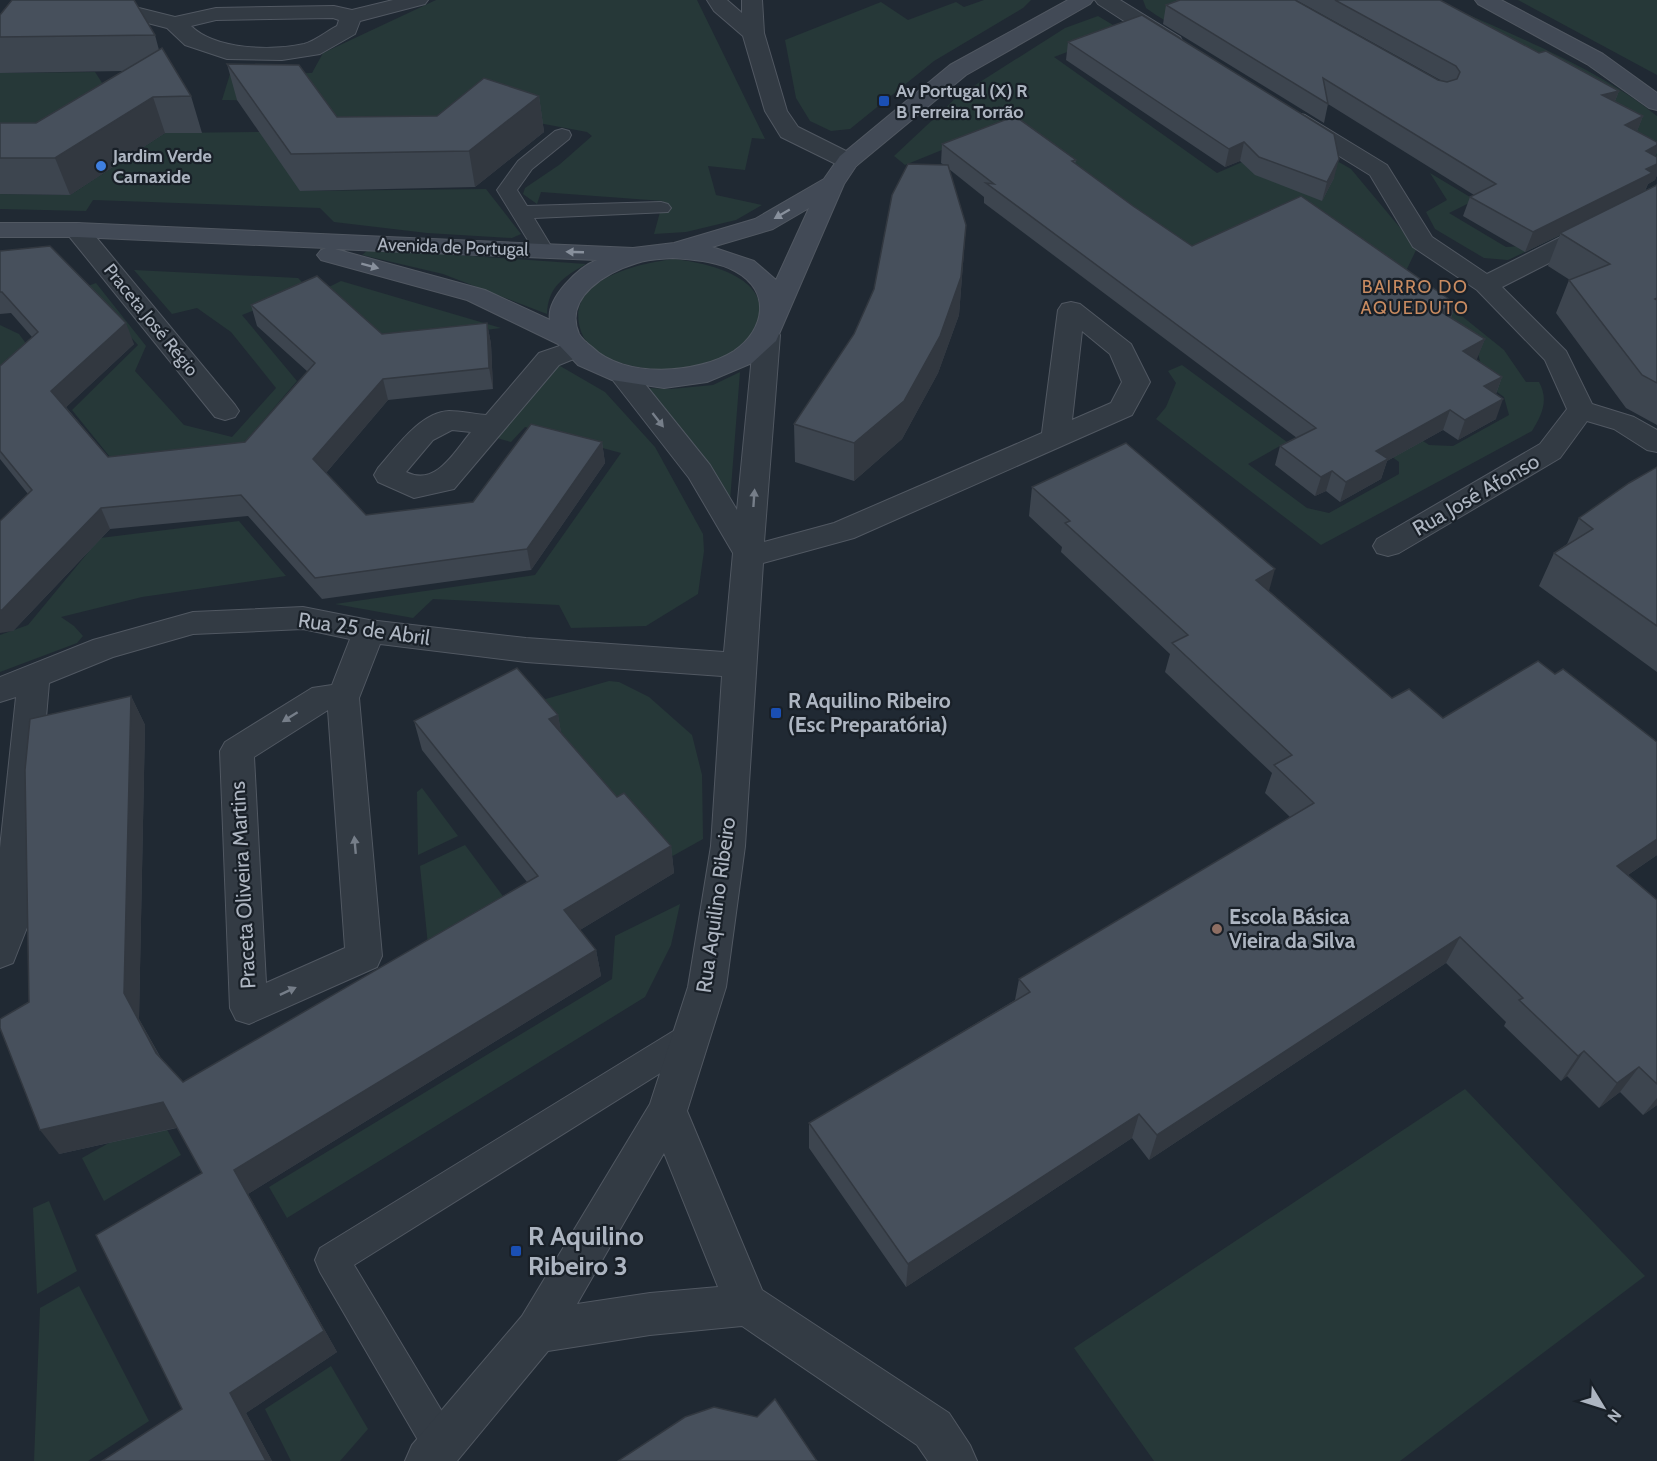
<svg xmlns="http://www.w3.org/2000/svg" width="1657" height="1461" viewBox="0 0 1657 1461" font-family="Cabin,sans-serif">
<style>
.green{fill:#263838}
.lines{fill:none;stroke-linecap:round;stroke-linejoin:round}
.lane-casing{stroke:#515862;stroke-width:2}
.street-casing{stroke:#515862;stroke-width:2}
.secondary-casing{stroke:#515862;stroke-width:2}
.lane{fill:#333b44;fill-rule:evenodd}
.street{fill:#333b44;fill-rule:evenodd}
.secondary{fill:#424a56;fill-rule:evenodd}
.wall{fill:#3d454f}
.shaded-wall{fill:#323840}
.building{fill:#47505c;stroke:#323840;stroke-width:1.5}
.oneway{fill:#88909c}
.oneway2{fill:#767e89}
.transit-dot{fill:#1a4fb4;stroke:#192028;stroke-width:2}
.shop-dot{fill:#3f7fe0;stroke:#192028;stroke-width:2}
.education-dot{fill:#8d6e63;stroke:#192028;stroke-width:2}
.labels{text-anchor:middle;stroke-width:4.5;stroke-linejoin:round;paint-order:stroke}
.far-poi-label{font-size:18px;font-weight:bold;fill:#adb5c1;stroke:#192028;text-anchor:start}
.far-street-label{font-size:18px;fill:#adb5c1;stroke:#192028}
.far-neighbourhood-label{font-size:18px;letter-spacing:1.5px;fill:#c88b61;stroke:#192028}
.street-label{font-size:21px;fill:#adb5c1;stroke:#192028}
.poi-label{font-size:21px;font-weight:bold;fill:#adb5c1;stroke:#192028;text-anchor:start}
.near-poi-label{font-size:26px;font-weight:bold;fill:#adb5c1;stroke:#192028;text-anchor:start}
</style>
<rect width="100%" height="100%" fill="#202933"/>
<g class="green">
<path d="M436 0H697L765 139 752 138 745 170 708 166 716 195 762 205 736 220 686 232 654 234 663 201 541 192 537 204 523 194 525 188 559 165 592 136 587 132 490 114 346 153 308 101 222 100 230 74 312 73 323 53Z"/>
<path d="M984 0H1031L1023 8 934 61 850 129 831 131 810 121 796 98 785 40 881 2 908 20 956 2 964 7Z"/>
<path d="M1143 0H1196L1230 60 1156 15 1146 8Z"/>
<path d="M1436 0C1507 33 1597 67 1657 116V163L1646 136 1611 117Z"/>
<path d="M1518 0H1657V75Z"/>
<path d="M1098 16 1123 31 1054 57 1217 173 1297 138 1351 169 1417 248 1406 271 1504 350 1526 382H1539C1549 400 1542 415 1532 431L1321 545 1156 419 1166 407 1176 383 1168 371 1182 365 1287 442 1248 464 1307 508 1329 513 1399 474V462L1353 428 1382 413 1429 445 1453 446 1509 415 1504 397 1470 372 1481 365 1473 334 1372 398 1001 126 905 165 894 156 958 96 1065 28Z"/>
<path d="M95 72 123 115 0 160V73Z"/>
<path d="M260 132 301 191 486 189 521 234 512 238 427 233 334 222 320 208 93 200 86 211 0 209V194L70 195 165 133Z"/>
<path d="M1430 173 1475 200 1449 213 1506 247 1523 246 1620 204 1657 184V189L1508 260 1484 258 1435 229 1426 212 1447 200Z"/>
<path d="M369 249 586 264C564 277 548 286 547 314L443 274 362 255Z"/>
<path d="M674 259C710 263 783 280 753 333 729 376 645 377 606 357 594 351 583 341 580 328 566 279 640 263 674 259Z"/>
<path d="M134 270 298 278 309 289 242 315 297 381 238 450 114 462 72 410 138 345 85 287 96 283 146 346 135 371 184 425 232 437 276 388 231 332 197 308 172 314Z"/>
<path d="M341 281 501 328 385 343 325 289Z"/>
<path d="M0 325 19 334 30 349 0 376Z"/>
<path d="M555 363 605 392 655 447 703 534 704 551 698 594 646 626 571 628 559 605 433 599 413 618 335 604 535 575 621 453 525 427 511 442 490 436Z"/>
<path d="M740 372 730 501 649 388 671 389 713 385Z"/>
<path d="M239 521 286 576 142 597 61 617 74 626 83 636 77 643 0 672V635L28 625 100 538Z"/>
<path d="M609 681 619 682 649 697 692 735 702 775 703 839 669 858 600 783 535 702Z"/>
<path d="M422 788 458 836 418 855 417 792Z"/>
<path d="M465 845 508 903 428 945 420 866Z"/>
<path d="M680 904 671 945 645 997 287 1218 269 1187 612 979 615 936Z"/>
<path d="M1465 1089 1645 1276 1400 1461H1154L1074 1348Z"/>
<path d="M159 1115 181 1155 104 1201 82 1158Z"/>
<path d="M49 1201 77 1271 37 1294 33 1208Z"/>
<path d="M79 1286 149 1421 88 1461H34L40 1308Z"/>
<path d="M331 1366 368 1429 340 1461H291L265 1409Z"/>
</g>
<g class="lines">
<defs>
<g id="lane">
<path d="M562 129 569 131 571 135 569 139 532 169 517 190 527 206 661 202 668 204 671 208 668 212 534 218 554 251 551 255 544 257 537 255 497 190 518 161 555 131Z"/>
<path d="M691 1023 702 1027 707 1037 702 1047 354 1265 455 1433 460 1446 455 1459 450 1461 429 1459 320 1272 315 1260 320 1248 680 1027Z"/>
</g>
<g id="street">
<path d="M71 0H107L175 17 216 8 334 6 352 10 393 0H428L425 4 360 21 355 34 320 54 282 60 227 59 185 45 167 28 74 4ZM333 18 339 20 337 26C327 31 315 41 304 44 271 51 216 50 191 26L216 20Z"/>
<path d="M707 0H727L742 13V0H762L764 33 787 111 798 127 856 156 860 161 856 166 848 168 840 166 781 137 765 111 743 36 714 11Z"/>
<path d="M1095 0H1120L1180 37 1183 42 1180 47 1172 49 1164 47 1098 4Z"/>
<path d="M1297 113 1305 115 1387 165 1432 237 1487 274 1648 193 1657 191V208L1502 287 1566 351 1592 404 1634 417 1657 430V452L1647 450 1614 429 1587 421 1560 458 1399 553 1388 556 1377 553 1373 546 1377 539 1540 444 1567 409 1545 360 1477 290 1413 247 1370 175 1289 125 1286 120 1289 115Z"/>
<path d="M77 223 86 225 235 405 239 411 235 417 225 420 215 417 68 235 65 230 68 225Z"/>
<path d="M1071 302 1080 304 1131 344 1150 382 1132 415 854 538 763 563 745 846 726 987 687 1111 762 1290 949 1413 970 1445 977 1461H928L917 1445 742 1326 650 1335 548 1351 457 1461H405L412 1445 522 1316 650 1104 688 987 711 846 722 676 526 662 380 644 359 698 382 956 377 967 249 1024 236 1020 230 1008 220 751 225 742 312 688 332 685 350 639 303 629 193 634 113 657 49 683 28 925 13 963 0 968V848L16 697 0 702V677L93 640 193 612 303 607 369 620 526 638 724 652 733 553 689 478 608 374 612 368 622 365 632 368 710 465 737 510 754 335 758 329 767 327 776 329 780 335 764 542 834 523 1042 433 1058 310 1062 304ZM1082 331 1110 354 1122 382 1111 403 1072 420ZM328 710 345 948 266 983 254 757ZM664 1153 718 1287 650 1293 577 1304Z"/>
<path d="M577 340 586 342 590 348 586 354 559 365 454 489 414 498 378 482 374 475 378 468C395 449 420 412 449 411 461 411 474 414 486 415L539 353ZM452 430 471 432C454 452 436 487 406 472L433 440Z"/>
</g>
<g id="secondary">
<path d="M1068 0H1093L1090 4 966 75 856 166 844 184 776 341 752 363 707 382 664 388 612 380 578 365 558 344 467 300 321 260 317 255 321 250 326 248 77 237H0V223H77L633 248 674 243 755 219 824 179 840 156 950 65ZM809 208 776 280 754 261 712 247 773 229ZM335 249 597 260C578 267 546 299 550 320L485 290ZM673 258C694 260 716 261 735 271 772 291 765 330 734 351 698 374 624 379 592 347 588 344 582 339 579 334 563 297 607 272 637 263 648 259 661 259 673 258Z"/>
<path d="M1475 0H1501L1603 54 1657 93V110L1649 108 1587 64 1478 4Z"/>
</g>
</defs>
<use href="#lane" class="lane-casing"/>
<use href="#street" class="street-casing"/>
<use href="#secondary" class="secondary-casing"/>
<use href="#lane" class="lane"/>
<use href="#street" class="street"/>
<use href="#secondary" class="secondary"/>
</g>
<g class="wall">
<path d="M1178 0H1295L1438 80 1442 81 1296 0H1440L1539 53 1619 91 1615 101 1643 116 1637 131 1657 142V152L1655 156 1657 157V175L1655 180 1648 184 1645 191 1657 185V425L1626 408 1556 313 1569 280H1570L1548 266 1560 235 1525 252 1463 216 1470 197 1474 195 1328 104 1324 123 1163 24 1166 5Z"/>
<path d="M0 15 155 35 159 50 191 96 202 133H165L70 195 0 194V123H36L123 71 0 73Z"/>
<path d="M1068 42 1334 178 1322 201 1255 175 1240 161 1225 167 1066 60Z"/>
<path d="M227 64 337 117 437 116 539 96 544 132 475 187 300 191 237 100Z"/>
<path d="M942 144 1076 160 1075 164 1133 206 1192 246 1456 304 1451 318 1485 339 1476 360 1502 377 1496 394V419L1458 440 1443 430 1387 461 1381 479 1340 502 1326 491 1315 496 1275 465 1280 446 1297 438 984 203V197L949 169 966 225 959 315 938 373 902 439 854 481 795 462 794 424 854 334 944 165 941 163Z"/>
<path d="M0 251 134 344 66 407 108 457 245 442 308 372 257 326 251 305 382 334 487 323 491 344 493 389 388 400 326 473 366 515 473 502 602 442 605 463 531 570 322 599 248 516 110 529 13 631 28 494 0 459V366L32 337 11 313 0 314Z"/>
<path d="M1657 467V672L1539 586 1554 553 1567 544 1579 518Z"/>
<path d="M1032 487 1269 591 1392 698 1443 718 1555 674 1657 742V855L1628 875 1657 900V1105L1643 1115 1620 1092 1599 1108 1567 1076 1561 1081 1504 1026 1506 1022 1446 963 1149 1160 1132 1138 906 1287 809 1148V1123L1015 1000 1019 979 1290 817 1265 793 1272 773 1165 672 1170 654 1061 552 1062 547 1029 516Z"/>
<path d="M131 696 145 725 139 1019 161 1058 183 1082 527 882 422 750 414 721 558 715 561 733 617 797 671 846 674 873 580 930 596 950 601 976 248 1194 337 1352 246 1413 272 1461H102L182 1409 202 1173 177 1128 59 1154 29 1002Z"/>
</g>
<g class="shaded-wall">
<path d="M1619 91 1611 110 1602 95Z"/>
<path d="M539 96 544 132 475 187 469 151Z"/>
<path d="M153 97 165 133 70 195 55 158Z"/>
<path d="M1643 116 1635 136 1625 125Z"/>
<path d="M1244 142 1240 161 1225 167 1229 149Z"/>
<path d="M1657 145V152L1652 163 1646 151Z"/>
<path d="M1339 159 1334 178 1322 201 1327 182Z"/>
<path d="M1657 164V175L1655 180 1648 184 1644 192 1560 233V235L1525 252 1533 232Z"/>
<path d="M966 225 959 315 938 373 902 439 854 481V443Z"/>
<path d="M1456 304 1449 323 1440 311Z"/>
<path d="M126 323 134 344 61 412 51 391Z"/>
<path d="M487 323 491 344 493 389 489 368Z"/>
<path d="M1485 339 1477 359 1456 371 1463 351Z"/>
<path d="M1502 377 1495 396 1484 386Z"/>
<path d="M383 379 388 400 319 481 313 459Z"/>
<path d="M1503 399 1496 419 1458 440 1465 420Z"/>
<path d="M1450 410 1443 430 1387 461 1381 479 1340 502 1346 482 1376 451Z"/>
<path d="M602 442 605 463 531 570 527 549Z"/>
<path d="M1332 471 1326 491 1315 496 1321 477Z"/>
<path d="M101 508 110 529 13 631 0 633V610Z"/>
<path d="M1275 569 1267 598 1256 580Z"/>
<path d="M131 696 145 725 139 1019 172 1079 156 1053 124 993Z"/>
<path d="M558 715 563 744 549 719Z"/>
<path d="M1657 839V855L1600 894 1617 866Z"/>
<path d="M671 846 674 873 570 936 564 910Z"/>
<path d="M1460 937 1446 963 1149 1160 1157 1135Z"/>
<path d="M596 950 601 976 248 1194 337 1352 246 1413 272 1461H266L230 1393 234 1170Z"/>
<path d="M1584 1051 1567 1076 1561 1081 1578 1056Z"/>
<path d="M1639 1067 1620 1092 1599 1108 1617 1083Z"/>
<path d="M1657 1098V1105L1643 1115Z"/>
<path d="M163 1102 179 1127 59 1154 40 1130Z"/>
<path d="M1139 1114 1132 1138 906 1287 908 1264Z"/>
</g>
<g class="building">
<path d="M12 0H134L155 35 0 37V15Z"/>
<path d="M1180 0H1295L1438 80 1447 82 1457 79 1460 72 1456 66 1335 0H1440L1539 53 1546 51 1619 91 1602 95 1643 116 1625 125 1657 142V145L1646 151 1657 157V164L1646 169 1652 173 1533 232 1470 197 1496 184 1323 78 1328 104 1166 5Z"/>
<path d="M1142 15 1334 134 1339 159 1327 182 1259 157 1244 142 1229 149 1068 42Z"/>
<path d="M162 48 191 96 153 97 55 158H0V123H36Z"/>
<path d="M227 64 299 65 337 117 437 116 484 78 539 96 469 151 291 154Z"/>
<path d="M1015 116 1076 160 1072 161 1133 206 1192 246 1301 196 1456 304 1440 311 1485 339 1463 351 1502 377 1484 386 1503 399 1465 420 1450 410 1376 451 1388 459 1346 482 1332 471 1321 477 1280 446 1316 428 986 183 994 184 942 144Z"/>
<path d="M908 164 948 165 966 225 961 277 940 336 904 401 854 443 794 424 854 334 874 289 892 195Z"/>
<path d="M1657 185V298L1655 299 1657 300V383L1642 375 1569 280 1610 264 1560 233Z"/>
<path d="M50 246 126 323 51 391 108 457 245 442 315 363 251 305 317 276 382 334 487 323 489 368 383 379 313 459 366 515 473 502 531 424 602 442 527 549 315 578 241 495 101 508 2 610H0V521L32 490 0 451V366L38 332 2 292H0V251Z"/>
<path d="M1126 443 1275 569 1256 580 1392 698 1409 689 1443 718 1538 661 1555 674 1563 669 1657 742V839L1617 866 1657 900V1084L1639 1067 1617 1083 1584 1051 1578 1056 1519 1000 1523 998 1460 937 1157 1135 1139 1114 908 1264 809 1123 1030 992 1019 979 1314 803 1274 765 1292 755 1172 643 1188 635 1065 523 1070 521 1032 487Z"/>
<path d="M1657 467V626L1554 553 1593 529 1579 518 1629 483Z"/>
<path d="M517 668 558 715 549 719 582 757 617 797 624 793 671 846 564 910 596 950 234 1170 324 1331 230 1393 266 1461H102L182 1409 96 1235 202 1173 163 1102 40 1130 0 1028V1019L29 1002 25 770 30 719 131 696 124 993 156 1053 183 1082 538 876 414 721Z"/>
<path d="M775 1399 817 1461H618L685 1417 714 1407 757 1417Z"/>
</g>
<defs><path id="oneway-solid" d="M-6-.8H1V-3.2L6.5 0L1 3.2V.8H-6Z" transform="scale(1.5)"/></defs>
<g class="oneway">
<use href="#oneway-solid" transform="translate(782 214) rotate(150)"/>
<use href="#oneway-solid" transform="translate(575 252) rotate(-178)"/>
<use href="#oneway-solid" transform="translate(370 266) rotate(15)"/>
</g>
<g class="oneway2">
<use href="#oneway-solid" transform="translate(658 420) rotate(52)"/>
<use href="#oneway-solid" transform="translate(754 498) rotate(-86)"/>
<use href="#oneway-solid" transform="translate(290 717) rotate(148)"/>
<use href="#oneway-solid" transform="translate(355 845) rotate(-95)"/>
<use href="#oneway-solid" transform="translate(288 991) rotate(-25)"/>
</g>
<g class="transit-dot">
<rect x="878" y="95" width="12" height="12" rx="3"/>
<rect x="770" y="707" width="12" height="12" rx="3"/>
<rect x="510" y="1245" width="12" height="12" rx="3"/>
</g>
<circle class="shop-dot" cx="101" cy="166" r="6"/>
<circle class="education-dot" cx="1217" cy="929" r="6"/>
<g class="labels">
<g class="far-poi-label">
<text x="896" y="97">Av Portugal (X) R<tspan x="896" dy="21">B Ferreira Torrão</tspan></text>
<text x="113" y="162">Jardim Verde<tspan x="113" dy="21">Carnaxide</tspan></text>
</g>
<g class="far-street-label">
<text transform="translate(453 247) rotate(2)" y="6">Avenida de Portugal</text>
<text transform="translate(151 320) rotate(51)" y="6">Praceta José Régio</text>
</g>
<g class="far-neighbourhood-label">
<text x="1415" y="293">BAIRRO DO<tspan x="1415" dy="21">AQUEDUTO</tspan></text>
</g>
<g class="street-label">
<text transform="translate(1476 495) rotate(-30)" y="7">Rua José Afonso</text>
<text transform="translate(364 629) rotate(8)" y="7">Rua 25 de Abril</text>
<text transform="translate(243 885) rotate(-93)" y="7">Praceta Oliveira Martins</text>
<text transform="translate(716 905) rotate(-82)" y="7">Rua Aquilino Ribeiro</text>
</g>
<g class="poi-label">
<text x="788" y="708">R Aquilino Ribeiro<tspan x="788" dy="24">(Esc Preparatória)</tspan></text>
<text x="1229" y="924">Escola Básica<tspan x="1229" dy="24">Vieira da Silva</tspan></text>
</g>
<g class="near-poi-label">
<text x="528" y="1245">R Aquilino<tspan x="528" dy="30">Ribeiro 3</tspan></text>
</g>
</g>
<g transform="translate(1603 1407) rotate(128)" stroke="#192028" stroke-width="4.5" paint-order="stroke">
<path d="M0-4.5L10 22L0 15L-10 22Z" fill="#adb5c1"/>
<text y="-9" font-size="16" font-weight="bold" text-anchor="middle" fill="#adb5c1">N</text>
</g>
</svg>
